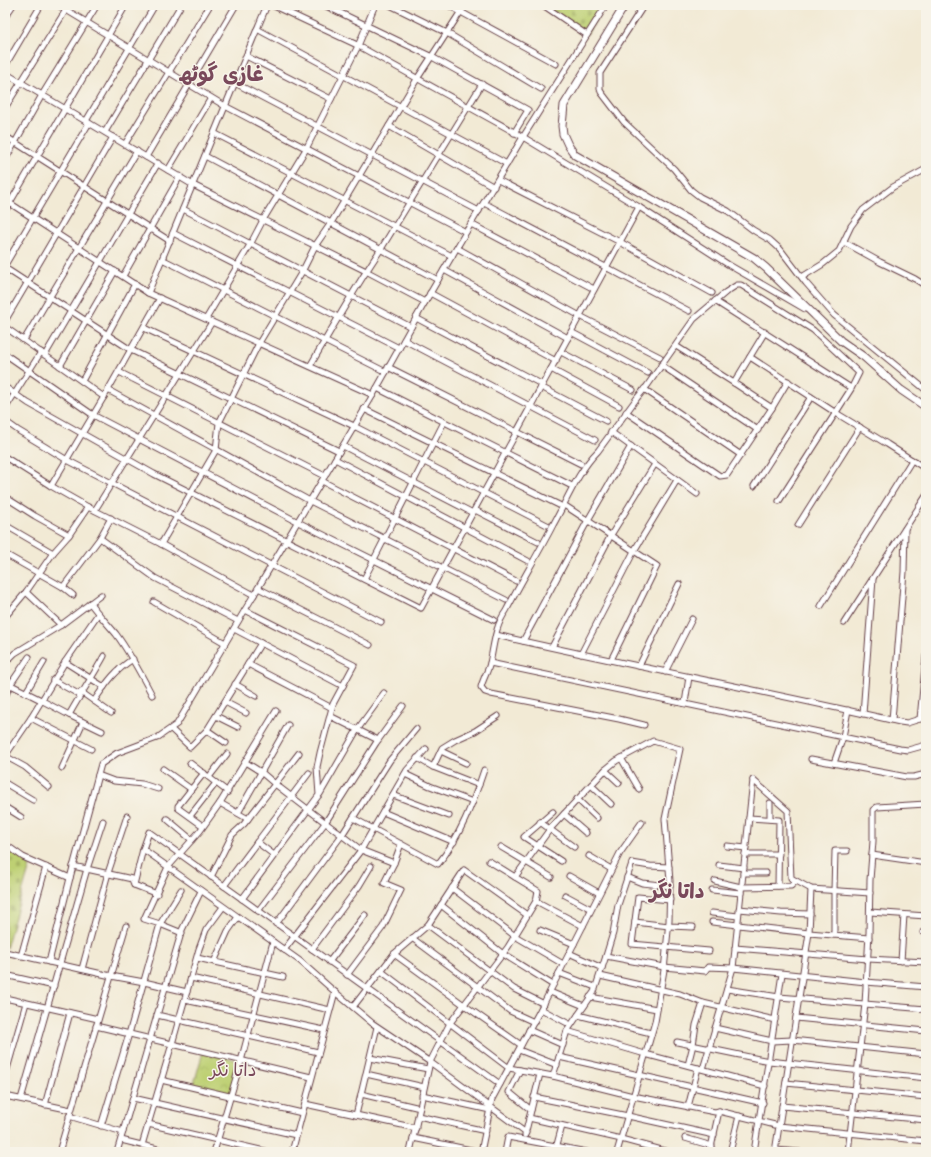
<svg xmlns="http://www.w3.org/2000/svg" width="931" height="1157" viewBox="0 0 931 1157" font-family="Caveat,'Playpen Sans Arabic',sans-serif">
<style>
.cemetery{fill:url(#cemetery-stones);stroke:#84784f}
.park{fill:url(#park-crowns);stroke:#84784f}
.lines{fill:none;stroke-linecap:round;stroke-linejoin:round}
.street-casing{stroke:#633d44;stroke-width:7}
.secondary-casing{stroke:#633d44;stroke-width:9}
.primary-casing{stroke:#633d44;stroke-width:10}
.street{stroke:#fff;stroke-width:5}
.secondary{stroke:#fff;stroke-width:7}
.primary{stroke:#fff;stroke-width:8}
.labels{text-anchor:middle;stroke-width:3;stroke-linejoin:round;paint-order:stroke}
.neighbourhood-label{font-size:18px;fill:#7a495b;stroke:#f7f3e8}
.district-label{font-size:21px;font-weight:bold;fill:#7a495b;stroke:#f7f3e8}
</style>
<defs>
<pattern id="cemetery-stones" width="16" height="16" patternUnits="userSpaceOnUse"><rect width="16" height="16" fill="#bed073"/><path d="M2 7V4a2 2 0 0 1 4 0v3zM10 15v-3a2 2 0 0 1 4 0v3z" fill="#a5b264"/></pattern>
<pattern id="park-crowns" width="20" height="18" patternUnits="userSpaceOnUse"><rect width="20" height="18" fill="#bed073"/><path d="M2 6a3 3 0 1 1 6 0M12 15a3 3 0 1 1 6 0" fill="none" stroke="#a5b264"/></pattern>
</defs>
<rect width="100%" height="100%" fill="#f7f3e8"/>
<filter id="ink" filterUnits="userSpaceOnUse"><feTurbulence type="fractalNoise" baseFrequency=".025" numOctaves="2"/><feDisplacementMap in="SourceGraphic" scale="8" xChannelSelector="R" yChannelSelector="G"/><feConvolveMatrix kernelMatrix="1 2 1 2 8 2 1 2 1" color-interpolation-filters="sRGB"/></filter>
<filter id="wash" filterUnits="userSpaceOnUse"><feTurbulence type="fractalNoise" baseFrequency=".012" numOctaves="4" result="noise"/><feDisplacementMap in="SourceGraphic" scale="16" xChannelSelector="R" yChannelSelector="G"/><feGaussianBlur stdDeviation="0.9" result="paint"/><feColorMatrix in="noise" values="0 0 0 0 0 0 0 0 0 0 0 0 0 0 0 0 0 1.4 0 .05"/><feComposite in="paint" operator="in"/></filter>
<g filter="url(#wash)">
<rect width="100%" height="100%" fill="#f2ead5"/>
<g class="cemetery">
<path d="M543 5H606L587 34Z"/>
<path d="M5 848 24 860 30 866 6 948H5Z"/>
</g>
<path class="park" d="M203 1052 241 1061 231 1096 193 1087Z"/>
</g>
<g filter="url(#ink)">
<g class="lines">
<defs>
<g id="street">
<path d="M58 5 225 106 466 232"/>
<path d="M272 5 355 44 523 137 639 207 729 265 805 309"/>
<path d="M324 5 432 57 528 110 514 133"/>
<path d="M390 5 447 33 541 89"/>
<path d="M448 5 556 64"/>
<path d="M543 5 587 35"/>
<path d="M644 5 600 73V89L601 92 624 122 674 169 691 190 700 197 728 211 753 230 770 240 780 249 806 283 834 315 926 390"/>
<path d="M5 17 13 5"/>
<path d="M257 29 507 164"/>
<path d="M246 56 331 99"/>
<path d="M5 66 41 5"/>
<path d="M5 73 193 185 366 271 425 302"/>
<path d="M235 83 479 211"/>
<path d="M5 108 69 5"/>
<path d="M86 121 155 5"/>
<path d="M389 126 494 187"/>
<path d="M105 132 181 5"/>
<path d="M214 133 452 256"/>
<path d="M5 136 170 241"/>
<path d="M125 144 210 5"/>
<path d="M205 156 438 280"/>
<path d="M146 157 236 5"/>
<path d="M5 160 42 95 97 5"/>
<path d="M168 170 211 98"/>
<path d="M498 180 620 242 712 293"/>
<path d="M5 200 148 293 373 395"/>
<path d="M484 203 689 311"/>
<path d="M183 209 411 327"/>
<path d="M5 211 126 5"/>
<path d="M471 224 594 289"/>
<path d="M173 233 399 348"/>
<path d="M844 242 880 262 915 279 926 286"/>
<path d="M457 248 580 316 660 357"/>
<path d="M162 259 386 372"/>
<path d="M5 265 89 123"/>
<path d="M5 268 131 350 339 451"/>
<path d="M444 270 568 338"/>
<path d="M123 276 180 176"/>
<path d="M802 277 823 264 839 251 851 226 863 210 893 187 926 169"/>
<path d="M148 293 267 5"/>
<path d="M430 293 556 361"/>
<path d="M715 301 851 388"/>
<path d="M416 318 543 385"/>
<path d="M206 319 251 243 263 220 306 149 358 46 375 5"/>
<path d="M5 321 113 137"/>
<path d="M5 327 104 397"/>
<path d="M144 328 354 426 547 525"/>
<path d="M571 332 648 373"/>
<path d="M24 340 137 151"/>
<path d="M404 340 595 440"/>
<path d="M676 346 734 383 772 408"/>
<path d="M561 352 633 390"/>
<path d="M5 354 93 415 298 522 494 620"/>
<path d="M45 355 158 163"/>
<path d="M750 357 836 413 887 444 926 469"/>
<path d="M661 365 758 430"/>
<path d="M60 366 115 271"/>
<path d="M310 366C333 327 355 287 381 249L482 84"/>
<path d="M388 367 581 464"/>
<path d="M551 369 619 406"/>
<path d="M119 372 325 476"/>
<path d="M82 381 135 284"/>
<path d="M734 383 765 332"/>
<path d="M5 387 28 403 154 474 421 608 639 207"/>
<path d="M541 387 606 421"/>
<path d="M377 388 570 485"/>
<path d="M644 389 741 455"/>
<path d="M108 390 310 501 506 600"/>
<path d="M5 409 41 352"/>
<path d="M364 409 559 505"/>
<path d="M626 412 720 476 727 475 772 408 788 381"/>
<path d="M5 421 19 431 67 460 381 622"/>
<path d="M611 432 697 494"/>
<path d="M343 446 473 513"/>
<path d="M5 457 51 486 88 507 161 544 254 595"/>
<path d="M335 459 528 561"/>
<path d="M322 481 516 581"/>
<path d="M51 486 108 390 160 298"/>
<path d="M754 486 811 397"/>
<path d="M5 497 35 516 69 535"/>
<path d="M564 505 657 566 611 660"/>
<path d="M95 510 212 322"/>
<path d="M475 510 538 542"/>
<path d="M5 525 53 553"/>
<path d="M798 525 860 427"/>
<path d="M100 538 155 578 238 621"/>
<path d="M161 544 216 450 219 423 259 343 303 270 315 246 331 223 417 79 465 5"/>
<path d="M5 554 63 587 73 595"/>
<path d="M364 579 444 422"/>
<path d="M63 587 100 538 111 518"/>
<path d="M258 588 370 645"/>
<path d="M26 592 61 625"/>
<path d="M154 602 225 643"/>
<path d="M90 603C98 614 107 623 116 634 130 653 141 674 152 695"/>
<path d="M821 606 912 460"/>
<path d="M5 617 26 592 53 553 69 535 88 507"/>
<path d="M844 623 926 496"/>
<path d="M234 629 343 686"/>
<path d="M496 635C630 666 766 691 900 722L907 723 926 717"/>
<path d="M523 641 588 520 631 446"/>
<path d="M552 647 611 535 655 464"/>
<path d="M581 654 634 551 677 480"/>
<path d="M65 662 104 687"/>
<path d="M5 663 15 653 61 625 101 595"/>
<path d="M490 663 900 749 908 750 926 745"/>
<path d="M248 664 332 708"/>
<path d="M639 666 679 584"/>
<path d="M665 672 692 619"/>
<path d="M53 680 80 695"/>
<path d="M5 682 39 699 69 715 102 731"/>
<path d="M235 684 256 696"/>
<path d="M26 692 44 662"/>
<path d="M81 692 111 713"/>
<path d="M5 697 10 685 29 657"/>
<path d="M94 701C106 684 115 670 133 659"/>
<path d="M225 702 246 713"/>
<path d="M685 703 689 677"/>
<path d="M863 714 873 579"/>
<path d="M69 715C80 695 93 676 104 656"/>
<path d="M216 716 238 727"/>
<path d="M330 716 378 740"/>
<path d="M31 718 91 749"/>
<path d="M920 719 926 656"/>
<path d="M892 720 904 572 905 529"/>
<path d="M644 725 619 719 491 694 485 692 481 687C483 679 488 671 490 663 494 645 495 626 506 611 521 582 538 554 553 525 567 500 578 471 598 451L637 398 647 386 694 319 726 292 737 285H741L813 330 859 373 851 389 779 501"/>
<path d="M171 729 190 747 207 730 261 643"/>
<path d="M207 730 226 743"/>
<path d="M441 751 466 763"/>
<path d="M5 756 31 718 65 662 98 614"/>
<path d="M5 756 25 767 49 787"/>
<path d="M417 758 433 767 479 785"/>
<path d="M621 758 639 789"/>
<path d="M811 759 907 777H914L926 774"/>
<path d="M245 762 261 772 275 784 361 850 394 863"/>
<path d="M190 763 228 792"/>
<path d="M834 763 843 737 848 710"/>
<path d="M433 767 442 748 455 740 475 731 498 716"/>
<path d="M62 768 83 722"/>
<path d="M163 769 191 789"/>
<path d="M605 770 619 783"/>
<path d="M405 774 430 786 473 802"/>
<path d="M98 775 114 781 142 784 158 789"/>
<path d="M209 777 227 754"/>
<path d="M753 780 788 811 791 878 811 889 870 893"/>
<path d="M5 783 33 800"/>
<path d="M591 785 611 804"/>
<path d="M320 794 357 730 384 693"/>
<path d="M393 795 449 816"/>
<path d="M577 799 597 818"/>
<path d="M220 803 248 819"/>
<path d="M5 807 21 817"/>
<path d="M383 812 454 842"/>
<path d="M553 812 524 837 561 861"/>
<path d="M238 813 288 725"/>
<path d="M564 814 586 833"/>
<path d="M190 816 216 783"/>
<path d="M353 818 438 864C460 837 473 803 484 770"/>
<path d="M749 818 779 820 778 886"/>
<path d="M167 819 192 840"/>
<path d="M770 819V803"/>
<path d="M540 822 574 847"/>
<path d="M203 826 178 808V806L204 773"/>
<path d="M257 842 274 855"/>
<path d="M5 844 23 857 70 878"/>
<path d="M727 846 746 848"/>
<path d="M501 847 551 877"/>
<path d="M143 849 300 961 335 992 372 1023 430 1062 526 1133"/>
<path d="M745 854H779"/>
<path d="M872 855 926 863"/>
<path d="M589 856 611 869"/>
<path d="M719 865 744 868"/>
<path d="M73 866 132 879 134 885 157 894"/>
<path d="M743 873H766"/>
<path d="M569 876 599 893"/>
<path d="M211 877 232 835 244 824 299 753"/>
<path d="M515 877 550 829 605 770 616 761 653 741 680 749 665 819 670 881 669 921 664 970 655 1022 617 1152"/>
<path d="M627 877 642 883 670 886"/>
<path d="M715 881 741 887 791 886 796 881"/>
<path d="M134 885 143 849 149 832 500 1084"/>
<path d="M224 886 309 773"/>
<path d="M452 888 515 936 563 964"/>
<path d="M712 890 741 893"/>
<path d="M565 895 591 909"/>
<path d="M242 899 319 795 317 767 320 753 333 704 354 665 245 610"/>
<path d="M670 900 638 897 632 944 709 951"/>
<path d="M536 901 583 926"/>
<path d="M441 905 503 954 553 985"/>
<path d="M739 909 781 913 810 914"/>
<path d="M258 911 325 823 376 743 403 706"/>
<path d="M870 912 926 916"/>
<path d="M712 913 738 916"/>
<path d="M635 922 669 926 693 927"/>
<path d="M712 922 809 933 869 938"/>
<path d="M276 924 342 835 390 760 416 729"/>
<path d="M428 925 514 989 544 1004"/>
<path d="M540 930 574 944"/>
<path d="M923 932 926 933"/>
<path d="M182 933 160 924 144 919 168 867 200 831 220 803 276 711"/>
<path d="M834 935V891L835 851H847"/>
<path d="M412 938 510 1011 534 1022"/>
<path d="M735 948 868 959 926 962"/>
<path d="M312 949 359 886 371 866"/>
<path d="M284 950 361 850 407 770 426 749"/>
<path d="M5 952 111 976 144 982 187 992"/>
<path d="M569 953 602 968"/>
<path d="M394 954 464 1005 521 1045"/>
<path d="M21 956 46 867"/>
<path d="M606 956 664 967 705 971 708 967 733 968 866 982 926 987"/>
<path d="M197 958 283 977"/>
<path d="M901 961 904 915"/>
<path d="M49 962 70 878 101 764 117 753 157 738 177 724 373 395 425 302 466 232 523 137 606 5"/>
<path d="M214 962 228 931 238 917"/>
<path d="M329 962 365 915"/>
<path d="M82 969 108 873 127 816"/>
<path d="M381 971 509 1068 553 1076 633 1096 715 1112 719 1111 779 1126 926 1141"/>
<path d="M559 973 595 987"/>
<path d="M5 975 54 986"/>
<path d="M347 975 383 927 401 890 384 883 394 863 401 844"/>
<path d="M600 976 680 994 703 1003 775 1020"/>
<path d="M191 978 330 1010"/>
<path d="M727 989 779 997 926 1009"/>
<path d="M550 992 584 1006"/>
<path d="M590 997 657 1009"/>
<path d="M5 998 98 1019"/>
<path d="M185 1000 324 1030"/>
<path d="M353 1007 394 954 428 925 464 870 527 915"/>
<path d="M541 1009 571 1025"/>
<path d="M157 1015 318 1052"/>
<path d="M578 1015 651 1033"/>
<path d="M796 1018 926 1031"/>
<path d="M96 1026 311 1077"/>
<path d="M715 1028 772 1041 792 1040 926 1054"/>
<path d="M529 1030 563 1045"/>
<path d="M567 1031 645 1054 765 1086"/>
<path d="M677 1042 769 1061 926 1078"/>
<path d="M519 1050 557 1065"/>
<path d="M559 1057 763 1103"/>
<path d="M370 1058 428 1069"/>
<path d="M688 1065 693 1045 696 1025 703 1003"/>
<path d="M703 1069 733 968 753 780"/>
<path d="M520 1070 509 1092 531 1110"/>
<path d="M366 1074 424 1087"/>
<path d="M5 1076 26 1003"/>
<path d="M553 1076 567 1031 594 992 606 956 613 933 618 905 632 863 650 866 669 867"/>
<path d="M161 1080 302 1113"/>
<path d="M786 1083 926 1097"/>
<path d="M361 1094 420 1108"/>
<path d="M422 1095 490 1110"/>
<path d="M5 1096 71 1110"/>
<path d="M534 1097 628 1116 714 1135"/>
<path d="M133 1098 296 1135"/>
<path d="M21 1099 87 869 103 821"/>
<path d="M305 1104 416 1128"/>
<path d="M45 1105 70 1013"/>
<path d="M782 1106 926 1120"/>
<path d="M688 1107 698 1068"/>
<path d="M356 1115 377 1027"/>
<path d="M69 1116 123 1132"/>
<path d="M418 1116 486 1131"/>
<path d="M529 1118 621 1139 669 1152"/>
<path d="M148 1124 269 1152"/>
<path d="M101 1126 129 1034 160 924 181 890"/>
<path d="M525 1135 540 1074"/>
<path d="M413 1138 481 1152"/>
<path d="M685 1138 712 1146"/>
<path d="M121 1140 170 1152"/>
<path d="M142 1145 172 1044 199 949 206 930 223 907"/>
<path d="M776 1150 799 1152"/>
<path d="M59 1152 126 926"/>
<path d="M117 1152 182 930 201 891"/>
<path d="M214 1152 241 1061 273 942"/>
<path d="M292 1152 335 992"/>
<path d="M410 1152 430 1062 450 1023 508 947 536 901 538 891 489 861"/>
<path d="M481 1152 492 1099 545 1001 620 853 642 822"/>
<path d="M505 1152 508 1137 587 1152"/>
<path d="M555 1152 562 1126"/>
<path d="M710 1152 719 1111"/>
<path d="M730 1152 739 1116"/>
<path d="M754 1152 782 974"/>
<path d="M775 1152 809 933 811 889"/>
<path d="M848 1152 865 1004 869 934 870 880 873 841V810L877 807 926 804"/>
</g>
<path id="secondary" d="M625 5 564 105 562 126 563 134 568 145 575 155 754 258 766 268 841 341 864 357 901 390 926 407"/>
<path id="primary" d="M5 1150 14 1152"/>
</defs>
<use href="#street" class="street-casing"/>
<use href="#secondary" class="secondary-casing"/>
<use href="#primary" class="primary-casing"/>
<use href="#street" class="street"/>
<use href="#secondary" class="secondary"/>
<use href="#primary" class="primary"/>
</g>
</g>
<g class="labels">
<g class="neighbourhood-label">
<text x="233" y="1076">داتا نگر</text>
</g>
<g class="district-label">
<text x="221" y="81">غازی گوٹھ</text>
<text x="677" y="898">داتا نگر</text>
</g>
</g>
<rect width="931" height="1157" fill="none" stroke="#f7f3e8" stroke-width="20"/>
</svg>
